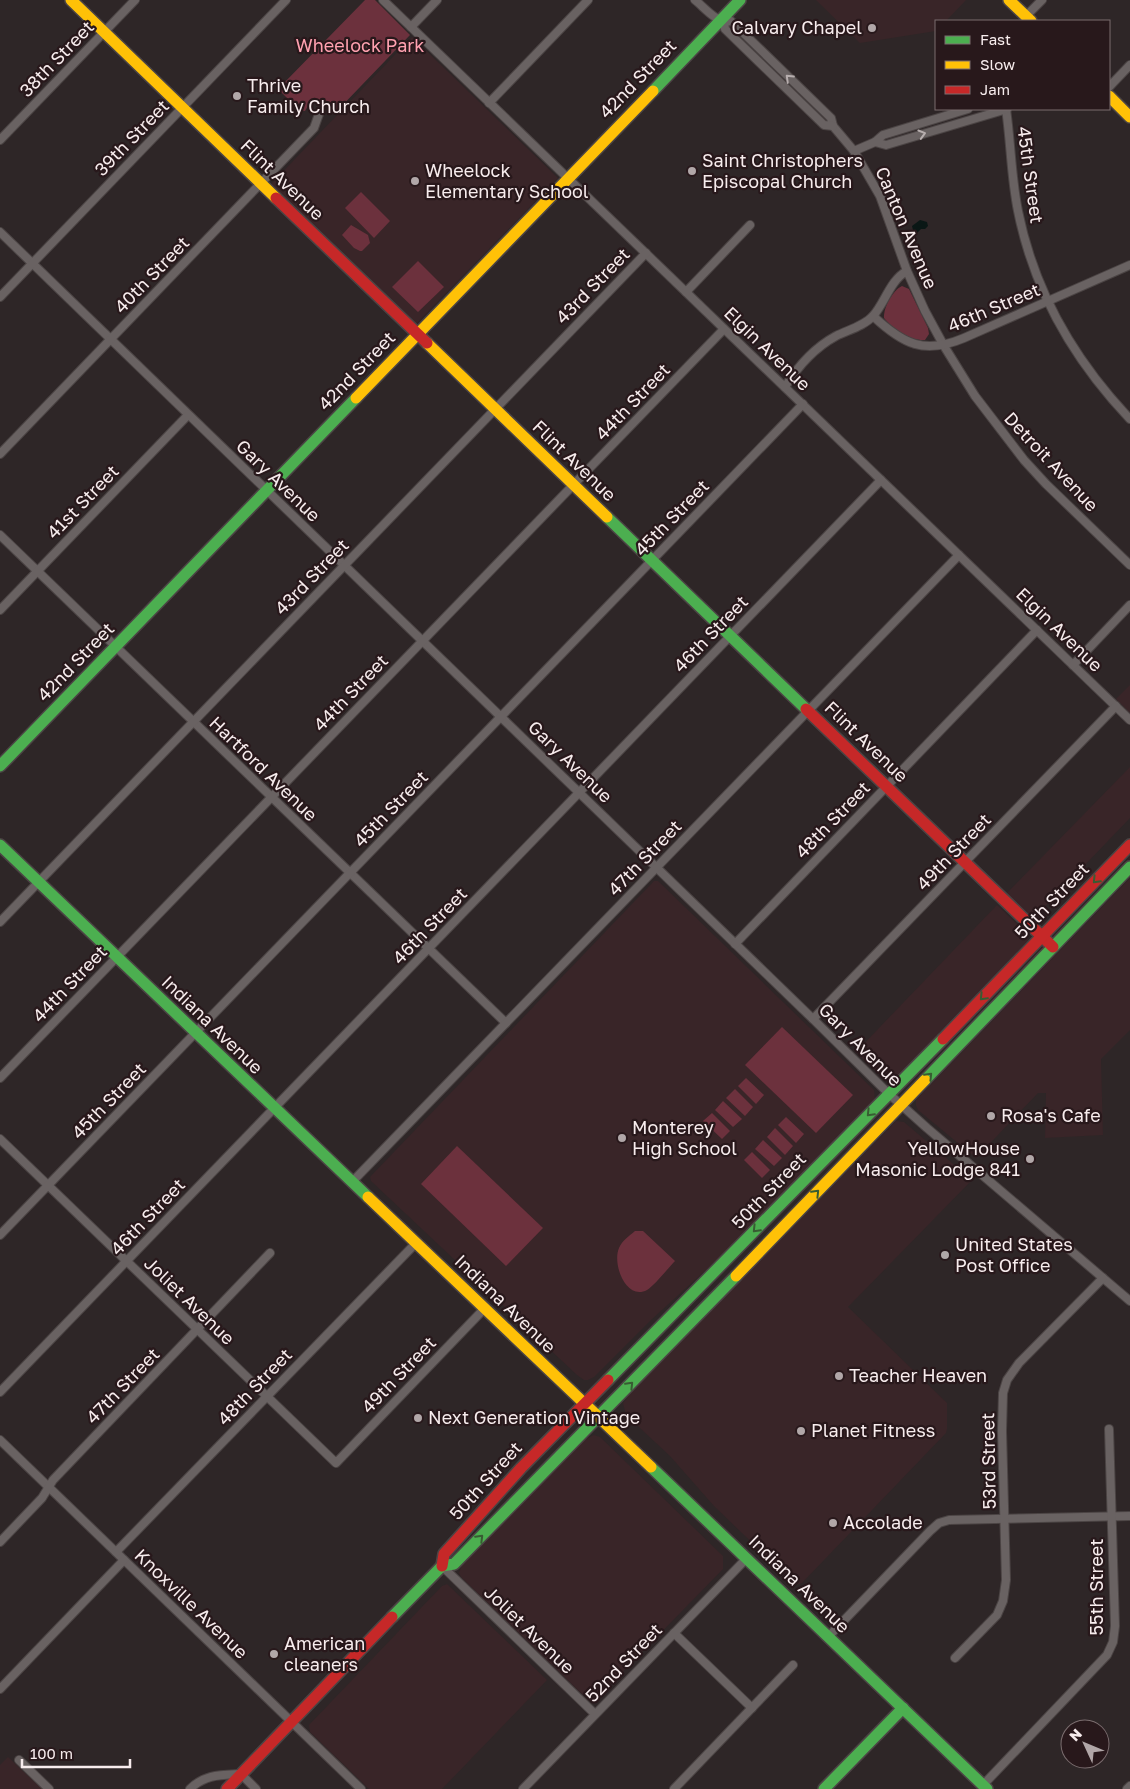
<svg xmlns="http://www.w3.org/2000/svg" width="1130" height="1789" viewBox="0 0 1130 1789" font-family="'Golos Text',sans-serif">
<style>
.built{fill:#392528}
.green{fill:#6c313d}
.water{fill:#0a1715}
.lines{fill:none;stroke-linecap:round;stroke-linejoin:round}
.street-casing{stroke:#4b4444;stroke-width:10}
.fast-casing{stroke:#4b4444;stroke-width:14}
.slow-casing{stroke:#4b4444;stroke-width:14}
.jam-casing{stroke:#4b4444;stroke-width:14}
.street{stroke:#696262;stroke-width:8}
.fast{stroke:#4caf50;stroke-width:11}
.slow{stroke:#ffc107;stroke-width:11}
.jam{stroke:#c62828;stroke-width:11}
.oneway{stroke:#b7aeae}
.oneway2{stroke:#385c33}
.poi-dot{fill:#b1a7a8;stroke:#28181b;stroke-width:2}
.labels{text-anchor:middle;stroke-width:4.5;stroke-linejoin:round;paint-order:stroke}
.poi-label{font-size:18px;fill:#f7eced;stroke:#28181b;text-anchor:start}
.park-label{font-size:18px;fill:#ffa1b0;stroke:#28181b}
.street-label{font-size:18px;fill:#f7eced;stroke:#28181b}
</style>
<rect width="100%" height="100%" fill="#2e2627"/>
<g class="built">
<path d="M816 0H966L946 21H936V31L860 43Z"/>
<path d="M412 37 558 178 416 324 272 186 271 184Z"/>
<path d="M1130 685V713L1116 699Z"/>
<path d="M1130 767V818L1035 917 1031 918 1006 894Z"/>
<path d="M1130 878V1030L1101 1059 1103 1135 1045 1138 1046 1093H1038L976 1158 918 1110 916 1106V1100Z"/>
<path d="M654 881H658L874 1090 875 1099 719 1258 651 1320 594 1377 588 1380H584L577 1375 371 1181 370 1177Z"/>
<path d="M997 905 1028 935V941L896 1078 890 1081H886L856 1052Z"/>
<path d="M896 1121 904 1122 972 1180 848 1307 947 1403V1429L946 1433 802 1583 796 1585 714 1506 670 1456 626 1415 623 1403 632 1391Z"/>
<path d="M594 1435 600 1437 723 1556V1569L601 1694 583 1695 461 1577 459 1573 462 1565 585 1439Z"/>
<path d="M447 1584 547 1680 442 1789H369L310 1732 309 1725 442 1586Z"/>
<path d="M8 1757 42 1789H0V1765Z"/>
</g>
<g class="green">
<path d="M365 0H375L410 35 335 113H332C330 104 322 97 313 102 309 103 307 108 305 111L299 110 281 92 282 85Z"/>
<path d="M361 192 390 221 374 238 345 208Z"/>
<path d="M351 225 368 235 370 243 362 251H360L354 248 342 235Z"/>
<path d="M418 261 444 287 418 312 392 287Z"/>
<path d="M902 286 909 289 928 328 929 334 925 340C910 341 893 329 884 318 883 308 893 290 902 286Z"/>
<path d="M782 1027 853 1095 816 1133 745 1065Z"/>
<path d="M746 1078 764 1095 756 1104 738 1086Z"/>
<path d="M735 1089 753 1107 745 1116 726 1098Z"/>
<path d="M723 1101 742 1119 733 1127 715 1110Z"/>
<path d="M712 1113 730 1131 722 1139 703 1121Z"/>
<path d="M786 1117 804 1134 796 1143 778 1125Z"/>
<path d="M775 1128 793 1146 785 1155 767 1137Z"/>
<path d="M763 1140 782 1158 774 1166 755 1149Z"/>
<path d="M457 1146 543 1228 506 1266 421 1184Z"/>
<path d="M752 1152 770 1170 762 1178 744 1160Z"/>
<path d="M635 1231H643L675 1261C669 1267 654 1286 647 1290 626 1301 612 1264 619 1248 622 1241 629 1236 635 1231Z"/>
</g>
<path class="water" d="M920 220 927 222 928 226 925 229H921L917 233 913 230 912 226Z"/>
<g class="lines">
<defs>
<g id="street">
<path d="M383 0 1130 720"/>
<path d="M695 0C706 9 717 24 731 21L831 118 833 126 854 151 880 196 907 271 925 311 944 346 975 396 1024 460 1046 484 1130 565"/>
<path d="M1026 16 1042 0"/>
<path d="M724 22 725 29 824 125 833 126"/>
<path d="M411 27 437 0"/>
<path d="M1109 87 1130 65"/>
<path d="M489 103 588 0"/>
<path d="M1006 109C1011 143 1011 177 1018 211 1034 291 1074 360 1130 419"/>
<path d="M0 140 135 0"/>
<path d="M875 142 886 145 1007 109"/>
<path d="M854 151 875 142 883 135 968 109"/>
<path d="M0 232 813 1019 889 1094 927 1128 1130 1301"/>
<path d="M686 292 750 225"/>
<path d="M0 297 286 0"/>
<path d="M873 316C903 344 924 355 964 338L1130 265"/>
<path d="M785 387C798 366 814 348 836 336 848 330 864 326 873 316 885 303 890 280 907 271"/>
<path d="M0 454 314 128 319 114"/>
<path d="M0 535 506 1023"/>
<path d="M0 610 188 415"/>
<path d="M1073 665 1130 605"/>
<path d="M0 922 646 253"/>
<path d="M735 944 1037 630"/>
<path d="M813 1019 1116 706"/>
<path d="M0 1078 724 329"/>
<path d="M0 1139 336 1463 484 1309"/>
<path d="M352 1182 959 555"/>
<path d="M0 1235 803 404"/>
<path d="M0 1392 881 480"/>
<path d="M0 1440 361 1789"/>
<path d="M0 1542 42 1498 53 1480 270 1253"/>
<path d="M116 1552 416 1243"/>
<path d="M442 1566 595 1714"/>
<path d="M674 1633 752 1708"/>
<path d="M828 1637 930 1531 939 1523 949 1520 1130 1516"/>
<path d="M955 1658 997 1615 1003 1601 1006 1580 1002 1431 1003 1393 1007 1380 1019 1363 1103 1278"/>
<path d="M0 1689 124 1560"/>
<path d="M19 1760 49 1789"/>
<path d="M983 1785 1107 1655 1113 1642 1115 1626 1109 1429"/>
<path d="M190 1789C205 1774 221 1775 241 1774L256 1789"/>
<path d="M523 1789 747 1558"/>
<path d="M674 1789 793 1665"/>
<path d="M1127 1789 1130 1786"/>
</g>
<g id="fast">
<path d="M653 91 740 0"/>
<path d="M607 517 806 709"/>
<path d="M0 766 356 398"/>
<path d="M0 845 368 1197"/>
<path d="M925 1080 1130 867"/>
<path d="M608 1380 943 1039"/>
<path d="M651 1467 987 1789"/>
<path d="M392 1617 442 1566 454 1564 736 1276"/>
<path d="M824 1789 903 1708"/>
</g>
<g id="slow">
<path d="M71 0 276 198"/>
<path d="M1009 0 1031 21"/>
<path d="M1109 96 1130 117"/>
<path d="M427 343 607 517"/>
<path d="M356 398 653 91"/>
<path d="M368 1197 651 1467"/>
<path d="M736 1276 925 1080"/>
</g>
<g id="jam">
<path d="M276 198 427 343"/>
<path d="M806 709 1053 947"/>
<path d="M943 1039 1130 845"/>
<path d="M442 1566 444 1554 521 1468 608 1380"/>
<path d="M227 1789 392 1617"/>
</g>
</defs>
<use href="#street" class="street-casing"/>
<use href="#fast" class="fast-casing"/>
<use href="#slow" class="slow-casing"/>
<use href="#jam" class="jam-casing"/>
<use href="#street" class="street"/>
<use href="#fast" class="fast"/>
<use href="#slow" class="slow"/>
<use href="#jam" class="jam"/>
</g>
<defs><path id="oneway-chevron" d="M-2-3.5L2.5 0L-2 3.5" fill="none" stroke-width="1.6" stroke-linecap="round" stroke-linejoin="round" transform="scale(1.25)"/></defs>
<g class="oneway">
<use href="#oneway-chevron" transform="translate(789 78) rotate(-136)"/>
<use href="#oneway-chevron" transform="translate(922 134) rotate(-16)"/>
</g>
<g class="oneway2">
<use href="#oneway-chevron" transform="translate(1096 880) rotate(134)"/>
<use href="#oneway-chevron" transform="translate(983 997) rotate(134)"/>
<use href="#oneway-chevron" transform="translate(929 1076) rotate(-46)"/>
<use href="#oneway-chevron" transform="translate(870 1113) rotate(134)"/>
<use href="#oneway-chevron" transform="translate(816 1193) rotate(-46)"/>
<use href="#oneway-chevron" transform="translate(756 1229) rotate(134)"/>
<use href="#oneway-chevron" transform="translate(630 1385) rotate(-46)"/>
<use href="#oneway-chevron" transform="translate(480 1538) rotate(-45)"/>
</g>
<g class="poi-dot">
<circle cx="872" cy="28" r="5"/>
<circle cx="237" cy="96" r="5"/>
<circle cx="692" cy="171" r="5"/>
<circle cx="415" cy="181" r="5"/>
<circle cx="991" cy="1116" r="5"/>
<circle cx="622" cy="1138" r="5"/>
<circle cx="1030" cy="1159" r="5"/>
<circle cx="945" cy="1255" r="5"/>
<circle cx="839" cy="1376" r="5"/>
<circle cx="418" cy="1418" r="5"/>
<circle cx="801" cy="1431" r="5"/>
<circle cx="833" cy="1523" r="5"/>
<circle cx="274" cy="1654" r="5"/>
</g>
<g class="labels">
<g class="poi-label">
<text x="862" y="34" text-anchor="end">Calvary Chapel</text>
<text x="247" y="92">Thrive<tspan x="247" dy="21">Family Church</tspan></text>
<text x="702" y="167">Saint Christophers<tspan x="702" dy="21">Episcopal Church</tspan></text>
<text x="425" y="177">Wheelock<tspan x="425" dy="21">Elementary School</tspan></text>
<text x="1001" y="1122">Rosa's Cafe</text>
<text x="632" y="1134">Monterey<tspan x="632" dy="21">High School</tspan></text>
<text x="1020" y="1155" text-anchor="end">YellowHouse<tspan x="1020" dy="21">Masonic Lodge 841</tspan></text>
<text x="955" y="1251">United States<tspan x="955" dy="21">Post Office</tspan></text>
<text x="849" y="1382">Teacher Heaven</text>
<text x="428" y="1424">Next Generation Vintage</text>
<text x="811" y="1437">Planet Fitness</text>
<text x="843" y="1529">Accolade</text>
<text x="284" y="1650">American<tspan x="284" dy="21">cleaners</tspan></text>
</g>
<g class="park-label">
<text x="360" y="52">Wheelock Park</text>
</g>
<g class="street-label">
<text transform="translate(57 59) rotate(-46)" y="6">38th Street</text>
<text transform="translate(638 79) rotate(-46)" y="6">42nd Street</text>
<text transform="translate(132 138) rotate(-46)" y="6">39th Street</text>
<text transform="translate(1030 175) rotate(82)" y="6">45th Street</text>
<text transform="translate(282 180) rotate(44)" y="6">Flint Avenue</text>
<text transform="translate(906 228) rotate(67)" y="6">Canton Avenue</text>
<text transform="translate(152 275) rotate(-46)" y="6">40th Street</text>
<text transform="translate(593 286) rotate(-46)" y="6">43rd Street</text>
<text transform="translate(994 308) rotate(-23)" y="6">46th Street</text>
<text transform="translate(767 349) rotate(44)" y="6">Elgin Avenue</text>
<text transform="translate(357 371) rotate(-46)" y="6">42nd Street</text>
<text transform="translate(633 402) rotate(-46)" y="6">44th Street</text>
<text transform="translate(574 461) rotate(44)" y="6">Flint Avenue</text>
<text transform="translate(1051 462) rotate(47)" y="6">Detroit Avenue</text>
<text transform="translate(278 481) rotate(44)" y="6">Gary Avenue</text>
<text transform="translate(83 502) rotate(-46)" y="6">41st Street</text>
<text transform="translate(672 518) rotate(-46)" y="6">45th Street</text>
<text transform="translate(312 577) rotate(-46)" y="6">43rd Street</text>
<text transform="translate(1059 630) rotate(44)" y="6">Elgin Avenue</text>
<text transform="translate(711 634) rotate(-46)" y="6">46th Street</text>
<text transform="translate(76 662) rotate(-46)" y="6">42nd Street</text>
<text transform="translate(351 693) rotate(-46)" y="6">44th Street</text>
<text transform="translate(866 742) rotate(44)" y="6">Flint Avenue</text>
<text transform="translate(570 762) rotate(44)" y="6">Gary Avenue</text>
<text transform="translate(263 769) rotate(44)" y="6">Hartford Avenue</text>
<text transform="translate(391 809) rotate(-46)" y="6">45th Street</text>
<text transform="translate(833 820) rotate(-46)" y="6">48th Street</text>
<text transform="translate(954 852) rotate(-46)" y="6">49th Street</text>
<text transform="translate(645 858) rotate(-46)" y="6">47th Street</text>
<text transform="translate(1052 901) rotate(-46)" y="6">50th Street</text>
<text transform="translate(430 926) rotate(-46)" y="6">46th Street</text>
<text transform="translate(70 984) rotate(-46)" y="6">44th Street</text>
<text transform="translate(212 1025) rotate(44)" y="6">Indiana Avenue</text>
<text transform="translate(860 1045) rotate(45)" y="6">Gary Avenue</text>
<text transform="translate(109 1101) rotate(-46)" y="6">45th Street</text>
<text transform="translate(769 1191) rotate(-46)" y="6">50th Street</text>
<text transform="translate(148 1217) rotate(-46)" y="6">46th Street</text>
<text transform="translate(189 1301) rotate(44)" y="6">Joliet Avenue</text>
<text transform="translate(505 1304) rotate(44)" y="6">Indiana Avenue</text>
<text transform="translate(399 1375) rotate(-46)" y="6">49th Street</text>
<text transform="translate(123 1386) rotate(-46)" y="6">47th Street</text>
<text transform="translate(255 1387) rotate(-46)" y="6">48th Street</text>
<text transform="translate(989 1461) rotate(-91)" y="6">53rd Street</text>
<text transform="translate(486 1481) rotate(-48)" y="6">50th Street</text>
<text transform="translate(799 1584) rotate(44)" y="6">Indiana Avenue</text>
<text transform="translate(1097 1587) rotate(-90)" y="6">55th Street</text>
<text transform="translate(191 1604) rotate(44)" y="6">Knoxville Avenue</text>
<text transform="translate(529 1630) rotate(44)" y="6">Joliet Avenue</text>
<text transform="translate(624 1663) rotate(-46)" y="6">52nd Street</text>
</g>
</g>
<rect x="935" y="20" width="175" height="90" fill="#28181b" stroke="#7b6d6f"/>
<rect x="945" y="36" width="25" height="8" fill="#4caf50" stroke="#7b6d6f"/>
<text x="980" y="45" font-size="15" fill="#f7eced">Fast</text>
<rect x="945" y="61" width="25" height="8" fill="#ffc107" stroke="#7b6d6f"/>
<text x="980" y="70" font-size="15" fill="#f7eced">Slow</text>
<rect x="945" y="86" width="25" height="8" fill="#c62828" stroke="#7b6d6f"/>
<text x="980" y="95" font-size="15" fill="#f7eced">Jam</text>
<g transform="translate(1085 1744) rotate(314)"><circle r="24" fill="#28181b" stroke="#7b6d6f"/>
<path d="M0-4L9 19L0 12L-9 19Z" fill="#b1a7a8"/>
<text y="-8" font-size="14" font-weight="bold" text-anchor="middle" fill="#f7eced">N</text>
</g>
<path d="M22 1759v8h108v-8" fill="none" stroke="#f7eced" stroke-width="2.5"/>
<text x="30" y="1759" font-size="15" fill="#f7eced" stroke="#28181b" stroke-width="4" paint-order="stroke">100 m</text>
</svg>
